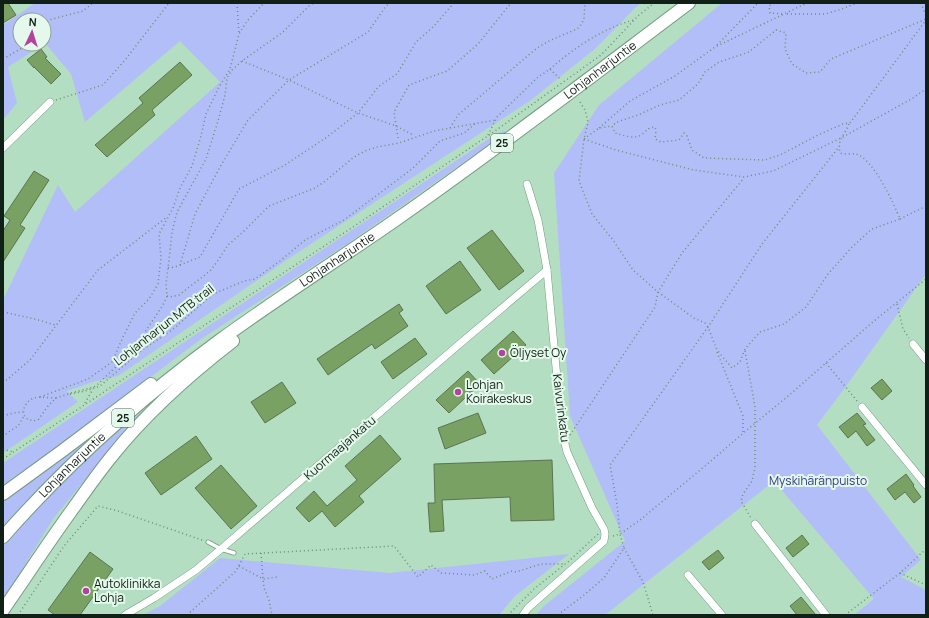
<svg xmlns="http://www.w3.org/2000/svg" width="929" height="618" viewBox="0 0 929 618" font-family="Manrope,sans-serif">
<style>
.green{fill:#b2bef7}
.building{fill:#79a164;stroke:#5c7351}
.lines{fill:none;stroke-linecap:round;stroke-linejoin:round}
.lane-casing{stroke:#749c81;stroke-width:5}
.street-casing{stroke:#749c81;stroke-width:8}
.highway-casing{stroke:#749c81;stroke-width:14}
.path{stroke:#6e8d78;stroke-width:1.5;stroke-dasharray:1 3;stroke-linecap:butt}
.lane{stroke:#fff;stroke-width:3.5}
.street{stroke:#fff;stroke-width:7}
.highway{stroke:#fff;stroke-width:12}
.poi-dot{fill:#b3429f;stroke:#e4f9eb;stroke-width:1.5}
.labels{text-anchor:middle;stroke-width:4;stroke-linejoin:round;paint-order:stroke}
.shield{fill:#e4f9eb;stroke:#506156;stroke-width:1}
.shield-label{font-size:11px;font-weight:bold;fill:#102016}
.street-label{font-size:12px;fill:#102016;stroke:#e4f9eb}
.poi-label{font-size:12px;fill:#102016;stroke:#e4f9eb;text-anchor:start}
.park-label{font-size:12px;fill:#333986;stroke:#e4f9eb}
</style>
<rect width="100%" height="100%" fill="#b4dec2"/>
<g class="green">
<path d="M35 3H641L634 9 596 48 531 100 288 259 118 376 96 381 67 391 78 402 3 453V300L58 185 75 212 220 82 180 41 85 122 71 74 45 43 44 44V20H20V44H44L8 67 17 103 3 120V25Z"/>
<path d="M722 3H926V274L844 389 817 425 921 560 901 577 926 590V615H854L874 599 774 481 605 615H536L544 606 625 541 570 416 554 173 599 105Z"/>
<path d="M503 131 507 132 347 244 201 339 37 463 3 487V463L487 140Z"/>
<path d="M167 391 122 434 53 519 3 600V546L40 504 67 478 104 443Z"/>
<path d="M115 417 88 441 3 526V498Z"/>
<path d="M569 554 515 596 499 615H143L160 606 220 558 390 573Z"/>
</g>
<g class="building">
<path d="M3 3H8L16 15 3 23Z"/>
<path d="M41 49 47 57 45 58 61 74 51 84 34 67V68L27 60Z"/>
<path d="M180 62 192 75 152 110 155 115 107 157 95 145 143 103 139 98Z"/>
<path d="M34 171 49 180 20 225 25 228 3 262V231L10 220 4 216Z"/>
<path d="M492 230 524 271 499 290 467 248Z"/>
<path d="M460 261 481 290 446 314 426 286Z"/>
<path d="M399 304 403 310 399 313 408 326 375 349 372 344 328 375 317 359Z"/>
<path d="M513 331 526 345 494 374 481 360Z"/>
<path d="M415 338 427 354 393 379 381 362Z"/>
<path d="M468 371 480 384 449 413 436 400Z"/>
<path d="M882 379 892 391 882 400 871 388Z"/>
<path d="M282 382 296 403 265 423 251 402Z"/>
<path d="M478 413 486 433 445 449 438 428Z"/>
<path d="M857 413 866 424 863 425 875 440 867 446 856 431 848 438 839 427Z"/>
<path d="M380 435 401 459 359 496 364 502 335 527 322 511 309 522 296 508 314 491 327 506 357 480 345 466Z"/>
<path d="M196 436 212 459 161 495 145 473Z"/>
<path d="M552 460 554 520 511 521 510 497 442 500 444 531 430 532 428 503H435L434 464Z"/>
<path d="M221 465 257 506 231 529 195 488Z"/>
<path d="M906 474 914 485 913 486 921 497 914 503 905 492 895 500 887 489Z"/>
<path d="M802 535 809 544 793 557 786 548Z"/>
<path d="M718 550 724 558 709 570 702 562Z"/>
<path d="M90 552 113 569 80 615H55L48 610Z"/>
<path d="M801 597 816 615H797L790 606Z"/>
</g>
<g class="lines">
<defs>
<path id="lane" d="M208 542 221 549 234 553"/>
<g id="street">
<path d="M3 148 50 102"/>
<path d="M913 344 926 360"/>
<path d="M862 407 926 485"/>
<path d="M755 524 826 615"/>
<path d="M688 575 722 615"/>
<path d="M125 615 154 598 196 570 221 549 456 347 547 270"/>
<path d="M523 615 528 608 604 541 605 534 604 529 592 508 567 452 562 432 547 270 538 220 527 184"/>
</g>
<g id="highway">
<path d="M3 494 62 451 151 384"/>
<path id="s1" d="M3 537C67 464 141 398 220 340 278 298 338 260 397 219 496 150 592 76 689 3"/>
<path d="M3 610C26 577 48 543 72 510 85 492 98 473 112 456 147 412 189 375 233 341"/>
</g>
</defs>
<use href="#lane" class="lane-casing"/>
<use href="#street" class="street-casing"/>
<use href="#highway" class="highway-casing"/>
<g class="path">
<path d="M237 3 239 34"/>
<path d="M774 3 769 6 770 13 783 14"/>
<path d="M921 3 926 16"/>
<path d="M787 14H825L842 9 857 3"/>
<path d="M44 24 49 20 83 11 93 3"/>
<path d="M717 45 758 3"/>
<path d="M3 59 22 48 25 44"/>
<path d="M242 61 289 80 358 113 396 126 413 135"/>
<path d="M550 69C574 48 603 28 634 20"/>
<path d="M56 100 103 85 125 60 169 3"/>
<path d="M580 102 585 110 588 122 584 139 579 181 592 214 613 240 633 270 658 292 694 318 705 323 708 327 717 350 732 368 740 362 745 349 760 332 784 324 806 307 828 274 852 247 872 229 900 219C894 204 873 158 856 154 852 153 847 155 840 153 837 137 845 137 849 123L843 124 820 134 780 155 765 160 704 158 692 150 687 136 684 133 679 140 661 142 655 139 656 131 655 127C644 129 649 130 641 135 634 140 623 135 615 133L612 126 617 122 638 115 660 105 679 100 698 84 705 72 719 62 749 52 776 30 786 33 785 49 792 64 806 73 820 72 831 59 926 19"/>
<path d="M850 123 926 20"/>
<path d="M450 128 496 120"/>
<path d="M599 128 630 101 675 76 715 47 807 3"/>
<path d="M488 135 497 117 537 78 550 69 560 79"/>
<path d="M398 138 394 112 409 85 447 71 478 44 511 3"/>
<path d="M584 139 616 150 694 170 744 177 773 171 841 138 913 98 926 89"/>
<path d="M584 139 599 128 612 126"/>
<path d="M900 219 926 206"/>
<path d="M180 265 200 257 239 189 285 165 327 137 358 113 379 86 397 74 416 42 433 27 454 3"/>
<path d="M168 268 175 267 180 265 195 214 220 167 248 120 289 80 368 32 386 6 390 3"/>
<path d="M167 296 170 297 179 295 210 271 217 262 228 245 243 232 269 206 315 188 324 182 354 157 365 151 377 147 399 143 434 131 450 128 458 115 537 48 551 40 577 29 581 25 584 19 585 3"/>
<path d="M897 304 903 329 909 338"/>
<path d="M3 312 35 319 55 325"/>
<path d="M745 351 755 407V467L752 481 743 494 741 501 751 518"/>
<path d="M717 352 743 416V433"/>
<path d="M826 363 857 401"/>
<path d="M3 383 30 360 98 270 167 217"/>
<path d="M70 394 85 391 100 386 142 350 172 330 213 294 244 281 255 279 280 261 305 240 344 220 400 178 413 168 440 141 464 133 476 123"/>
<path d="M40 397 88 379 112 362 123 337 135 313 149 299 158 284 161 258 159 234 173 208 180 188 192 166 201 136 206 114 219 87 230 69 239 34 247 21 264 3"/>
<path d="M56 398C49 398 40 396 34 398 20 403 19 424 38 420L48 406 56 398 71 393 94 387 98 384 127 356 141 338 163 305 167 296 166 284 169 260 172 232 177 212 206 159 218 121 225 95 227 78 232 70 242 61 283 32 309 6 314 3"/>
<path d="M85 403 93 389"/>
<path d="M3 416 13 413 23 412"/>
<path d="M570 435 655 307 658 292 682 253 744 178"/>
<path d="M3 437 7 433 18 426 24 416"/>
<path d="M3 449 13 452"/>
<path d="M3 459 262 287 356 225 495 131 601 55 638 16 654 3"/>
<path d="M613 536 620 534 640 520 705 466 754 424 787 397 874 321 926 279"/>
<path d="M624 548 643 582 653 615"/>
<path d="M261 553 263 579 264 588 269 600 272 615"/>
<path d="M568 562 598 534"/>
<path d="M239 566 263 579 277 577"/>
<path d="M900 573 926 585"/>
<path d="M18 615 64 546 98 506 118 511 202 540"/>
<path d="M187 615 236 571 245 554 394 546 418 577 431 565 441 573 475 575 485 571 492 579 512 571 516 572 541 564H566"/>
<path d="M508 615 534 589 565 564"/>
<path d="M558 615 584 595 604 578 624 548 620 534 617 504 610 465 708 327 762 244 839 147"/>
<path d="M845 615 900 573 926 549"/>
</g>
<use href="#lane" class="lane"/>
<use href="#street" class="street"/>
<use href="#highway" class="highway"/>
</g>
<g class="poi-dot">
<circle cx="502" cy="353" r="4"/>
<circle cx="458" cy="392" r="4"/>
<circle cx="86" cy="591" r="4"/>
</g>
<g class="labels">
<g class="shield">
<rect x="491" y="134" width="22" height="18" rx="3"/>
<rect x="112" y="409" width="22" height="18" rx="3"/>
</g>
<g class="shield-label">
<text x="502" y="147">25</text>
<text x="123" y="422">25</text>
</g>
<g class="street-label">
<text dy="4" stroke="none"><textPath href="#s1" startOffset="760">Lohjanharjuntie</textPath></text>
<text dy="4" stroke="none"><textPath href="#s1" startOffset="436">Lohjanharjuntie</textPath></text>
<text transform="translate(164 325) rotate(-38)" y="4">Lohjanharjun MTB trail</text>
<text transform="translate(561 408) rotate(83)" y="4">Kaivurinkatu</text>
<text transform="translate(340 448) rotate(-41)" y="4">Kuormaajankatu</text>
<text dy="4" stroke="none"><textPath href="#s1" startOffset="100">Lohjanharjuntie</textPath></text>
</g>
<g class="poi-label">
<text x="510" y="357">Öljyset Oy</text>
<text x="466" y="389">Lohjan<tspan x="466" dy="14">Koirakeskus</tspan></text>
<text x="94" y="588">Autoklinikka<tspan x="94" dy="14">Lohja</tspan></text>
</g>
<g class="park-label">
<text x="818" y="485">Myskihäränpuisto</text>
</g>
</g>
<rect width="929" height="618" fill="none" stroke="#102016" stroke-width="8"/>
<g transform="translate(32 32) rotate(4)"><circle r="19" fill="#e4f9eb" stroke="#8fa296"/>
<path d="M0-3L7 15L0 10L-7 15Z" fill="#b3429f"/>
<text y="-6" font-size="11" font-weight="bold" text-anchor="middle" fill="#102016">N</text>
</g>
</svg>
